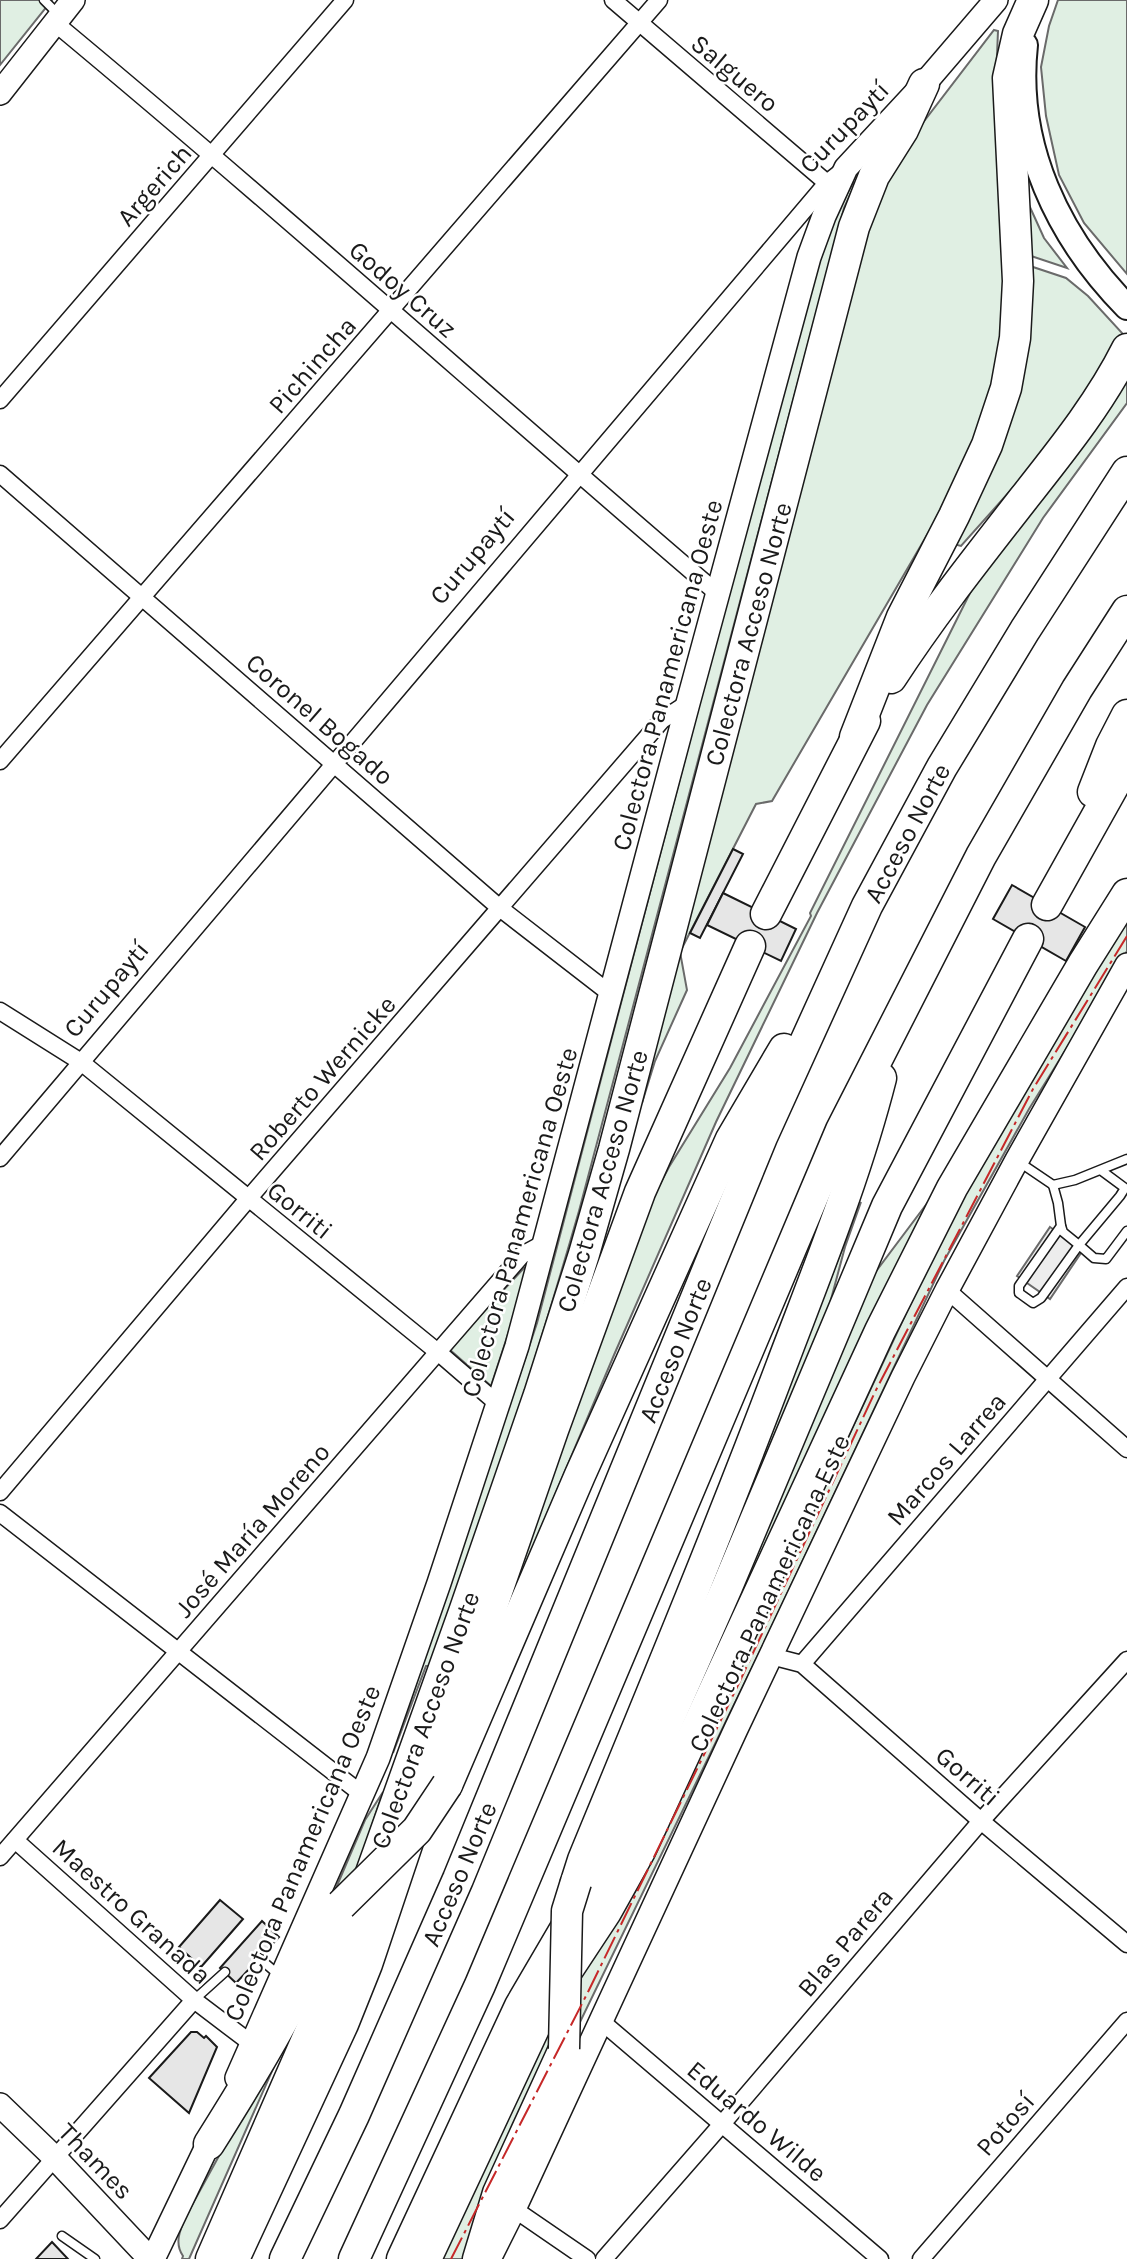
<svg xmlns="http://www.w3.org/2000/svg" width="1127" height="2259" viewBox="0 0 1127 2259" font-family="Karla,sans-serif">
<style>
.green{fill:#e0efe3;stroke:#6a6a6a;stroke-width:2}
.parking{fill:#ededed;stroke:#6a6a6a;stroke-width:2}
.building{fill:#e6e6e6;stroke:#1a1a1a;stroke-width:2}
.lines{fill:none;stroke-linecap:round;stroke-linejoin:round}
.lane-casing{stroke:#1a1a1a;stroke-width:11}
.street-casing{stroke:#1a1a1a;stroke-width:19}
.secondary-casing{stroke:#1a1a1a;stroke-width:26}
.primary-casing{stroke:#1a1a1a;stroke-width:28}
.highway-casing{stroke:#1a1a1a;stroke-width:33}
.lane{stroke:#fff;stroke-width:8}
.street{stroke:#fff;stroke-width:16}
.secondary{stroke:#fff;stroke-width:23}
.primary{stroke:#fff;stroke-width:24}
.highway{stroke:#fff;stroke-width:30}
.highway-bridge-casing{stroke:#1a1a1a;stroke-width:33;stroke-linecap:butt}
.highway-bridge{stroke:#fff;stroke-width:30}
.power{stroke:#c62828;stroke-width:2;stroke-dasharray:24 5 3.5 5;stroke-linecap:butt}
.labels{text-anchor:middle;stroke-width:5;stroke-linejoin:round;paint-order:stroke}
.street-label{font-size:26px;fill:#1a1a1a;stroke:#fff}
</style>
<rect width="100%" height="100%" fill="#fff"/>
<g class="green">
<path d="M0 0H52L0 65Z"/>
<path d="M1058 0H1127V274L1084 223 1059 175 1046 116 1041 67 1049 26Z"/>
<path d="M994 30 998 31 995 104 1006 237 1004 324 998 367 984 420 934 523 772 801 756 804 680 952 687 990 655 1061 642 1103 658 1026 869 216 912 137Z"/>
<path d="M853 183 855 184 844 208 579 1211C535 1364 486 1517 431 1666H426L393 1753 537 1323 800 321 836 212Z"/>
<path d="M1024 194 1044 238 1067 268 1031 256Z"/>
<path d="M1024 264 1066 278 1088 296 1123 334 1095 380 1035 463 961 546 949 543Z"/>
<path d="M1127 373V403L1043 518 927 705 817 913 716 1122 614 1355 496 1635 546 1462 650 1203 669 1167 730 1068 811 916 810 913 988 557Z"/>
<path d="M1127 912V951L1029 1109 944 1261 762 1647 465 2259H433L550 2014 635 1892 947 1226Z"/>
<path d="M861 1202 845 1247 826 1318 656 1716Z"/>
<path d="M928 1202 844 1378 625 1852 874 1274Z"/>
<path d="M524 1268H527L528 1273 491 1386 449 1349Z"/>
<path d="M383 1792 354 1879 330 1902 365 1820Z"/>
<path d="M299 2010 189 2259H182L183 2256C174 2243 180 2230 186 2216Z"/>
</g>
<path class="parking" d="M1050 1227 1083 1250 1050 1299 1017 1276Z"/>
<g class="building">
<path d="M733 849 743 854 700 938 690 933Z"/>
<path d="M1012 885 1085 927 1066 961 993 919Z"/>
<path d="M723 893 796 929 781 961 707 925Z"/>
<path d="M220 1900 243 1919 201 1967 179 1947Z"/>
<path d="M262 1921 279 1937 236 1983 220 1968Z"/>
<path d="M191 2032H197L204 2038 206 2036 217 2047 189 2113 149 2078Z"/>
<path d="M52 2242 68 2259H36Z"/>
</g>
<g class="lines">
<defs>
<g id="lane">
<path d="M44 0 58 14"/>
<path d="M1019 1162 1053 1185 1058 1203 1061 1226 1019 1286V1293L1033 1303 1041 1298 1079 1245 1094 1258 1106 1259 1127 1231"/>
<path d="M1053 1185 1075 1180 1127 1159"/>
<path d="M1061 1226 1063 1232 1079 1245 1120 1196 1125 1188 1102 1171"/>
<path d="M259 1958 280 1976"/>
<path d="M194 2000 225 1972"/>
<path d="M62 2236 95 2259"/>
</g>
<g id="street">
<path d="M613 0 827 183"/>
<path d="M55 23C279 209 496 404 717 593"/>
<path d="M0 400 345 0"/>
<path d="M0 474 501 909 612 995"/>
<path d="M0 761 659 0"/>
<path d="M0 1011 81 1062 439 1353 498 1404"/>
<path d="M0 1158 827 183 841 172"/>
<path d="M947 1290 1127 1449"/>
<path d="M0 1492 248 1199 662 720 688 703"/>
<path d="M0 1513 363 1795"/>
<path d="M771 1656 802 1664 981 1821 1127 1944"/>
<path d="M802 1664 1127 1287"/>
<path d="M15 1840 194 2000 252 2044"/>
<path d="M0 1857 522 1255 546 1242"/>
<path d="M601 2021 880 2259"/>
<path d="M514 2209 587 2259"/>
<path d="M0 2220 194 2000"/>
<path d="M604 2259 722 2124 981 1821 1127 1660"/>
<path d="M921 2259 1127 2021"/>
</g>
<g id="secondary">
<path d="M0 93 73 0"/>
<path d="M237 2078 378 1758 439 1583 517 1346 688 703 809 257 824 216 846 168 924 84 996 0"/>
<path d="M0 2105 55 2158 150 2259"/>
<path d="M153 2259 216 2128"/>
<path d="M489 2259 514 2209 736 1729 903 1377 947 1290 1017 1160 1127 965"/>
</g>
<path id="primary" d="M1025 45C1014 145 1058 237 1127 307"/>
<g id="highway">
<path d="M891 678C932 615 978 557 1024 498 1061 451 1100 403 1127 349"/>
<path d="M855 737 902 617 954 516 987 445 1006 388 1015 338 1018 281 1008 78 1018 34 1033 0"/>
<path d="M1093 792 1111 746 1127 715"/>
<path d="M1047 905 1127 762"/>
<path d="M766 914 865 721"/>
<path d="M447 1785 580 1475 731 1139 784 1049"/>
<path d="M576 1882 583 1860C651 1695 719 1531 782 1364 818 1269 856 1176 881 1078"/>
<path d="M209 2144C238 2098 266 2053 291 2005 308 1972 321 1936 341 1905"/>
<path d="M211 2259 332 1982 464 1612 539 1395 584 1254 614 1149 854 227 874 176 903 130 924 84"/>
<path d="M234 2259 343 2024 367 1964 434 1764 482 1635 553 1430 640 1192 750 946"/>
<path d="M285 2259 354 2115 458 1879 762 1137 867 906 942 767 1025 630 1127 472"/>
<path d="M354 2259 480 1985 841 1130 981 856 1077 689 1127 611"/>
<path d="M402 2259 520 2006 609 1854 727 1587 887 1206 1028 939"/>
<path d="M426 2259 546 2003 606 1912 640 1851 880 1331 952 1188 1083 964 1127 894"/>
<path d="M478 2259 498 2193 564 2049"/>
</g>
</defs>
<use href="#lane" class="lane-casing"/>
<use href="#street" class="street-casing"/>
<use href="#secondary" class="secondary-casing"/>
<use href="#primary" class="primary-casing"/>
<use href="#highway" class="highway-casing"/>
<use href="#lane" class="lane"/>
<use href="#street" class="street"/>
<use href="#secondary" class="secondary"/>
<use href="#primary" class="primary"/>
<use href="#highway" class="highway"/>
<defs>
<g id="highway-bridge">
<path d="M341 1905 417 1830 447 1785"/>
<path d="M564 2049 567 1911 576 1882"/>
</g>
</defs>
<use href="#highway-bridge" class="highway-bridge-casing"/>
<use href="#highway-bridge" class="highway-bridge"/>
<path class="power" d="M451 2259 588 1992 739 1683 875 1392 1033 1089 1127 936"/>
</g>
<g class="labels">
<g class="street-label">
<text transform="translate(735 73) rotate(40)" y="9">Salguero</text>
<text transform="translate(844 127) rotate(-46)" y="9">Curupaytí</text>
<text transform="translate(154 185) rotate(-49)" y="9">Argerich</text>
<text transform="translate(403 289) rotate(41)" y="9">Godoy Cruz</text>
<text transform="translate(312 365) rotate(-49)" y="9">Pichincha</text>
<text transform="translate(472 556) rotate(-50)" y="9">Curupaytí</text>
<text transform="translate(748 634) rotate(-75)" y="9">Colectora Acceso Norte</text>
<text transform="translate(667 675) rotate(-75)" y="9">Colectora Panamericana Oeste</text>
<text transform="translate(320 719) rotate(41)" y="9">Coronel Bogado</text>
<text transform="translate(907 833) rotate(-62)" y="9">Acceso Norte</text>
<text transform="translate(106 989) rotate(-50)" y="9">Curupaytí</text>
<text transform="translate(322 1078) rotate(-49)" y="9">Roberto Wernicke</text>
<text transform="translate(602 1181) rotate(-74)" y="9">Colectora Acceso Norte</text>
<text transform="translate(300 1210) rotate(39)" y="9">Gorriti</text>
<text transform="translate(519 1222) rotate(-74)" y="9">Colectora Panamericana Oeste</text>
<text transform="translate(675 1350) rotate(-68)" y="9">Acceso Norte</text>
<text transform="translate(946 1459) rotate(-49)" y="9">Marcos Larrea</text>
<text transform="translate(252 1530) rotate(-49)" y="9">José María Moreno</text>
<text transform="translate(769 1593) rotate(-65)" y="9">Colectora Panamericana Este</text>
<text transform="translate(425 1720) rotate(-70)" y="9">Colectora Acceso Norte</text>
<text transform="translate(968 1776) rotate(41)" y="9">Gorriti</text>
<text transform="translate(302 1853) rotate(-67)" y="9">Colectora Panamericana Oeste</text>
<text transform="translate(459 1874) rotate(-67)" y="9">Acceso Norte</text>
<text transform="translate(132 1911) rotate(42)" y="9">Maestro Granada</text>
<text transform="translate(845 1942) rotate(-50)" y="9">Blas Parera</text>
<text transform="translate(757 2121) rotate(40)" y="9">Eduardo Wilde</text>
<text transform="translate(1005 2124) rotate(-49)" y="9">Potosí</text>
<text transform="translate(96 2161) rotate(46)" y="9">Thames</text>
</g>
</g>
</svg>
